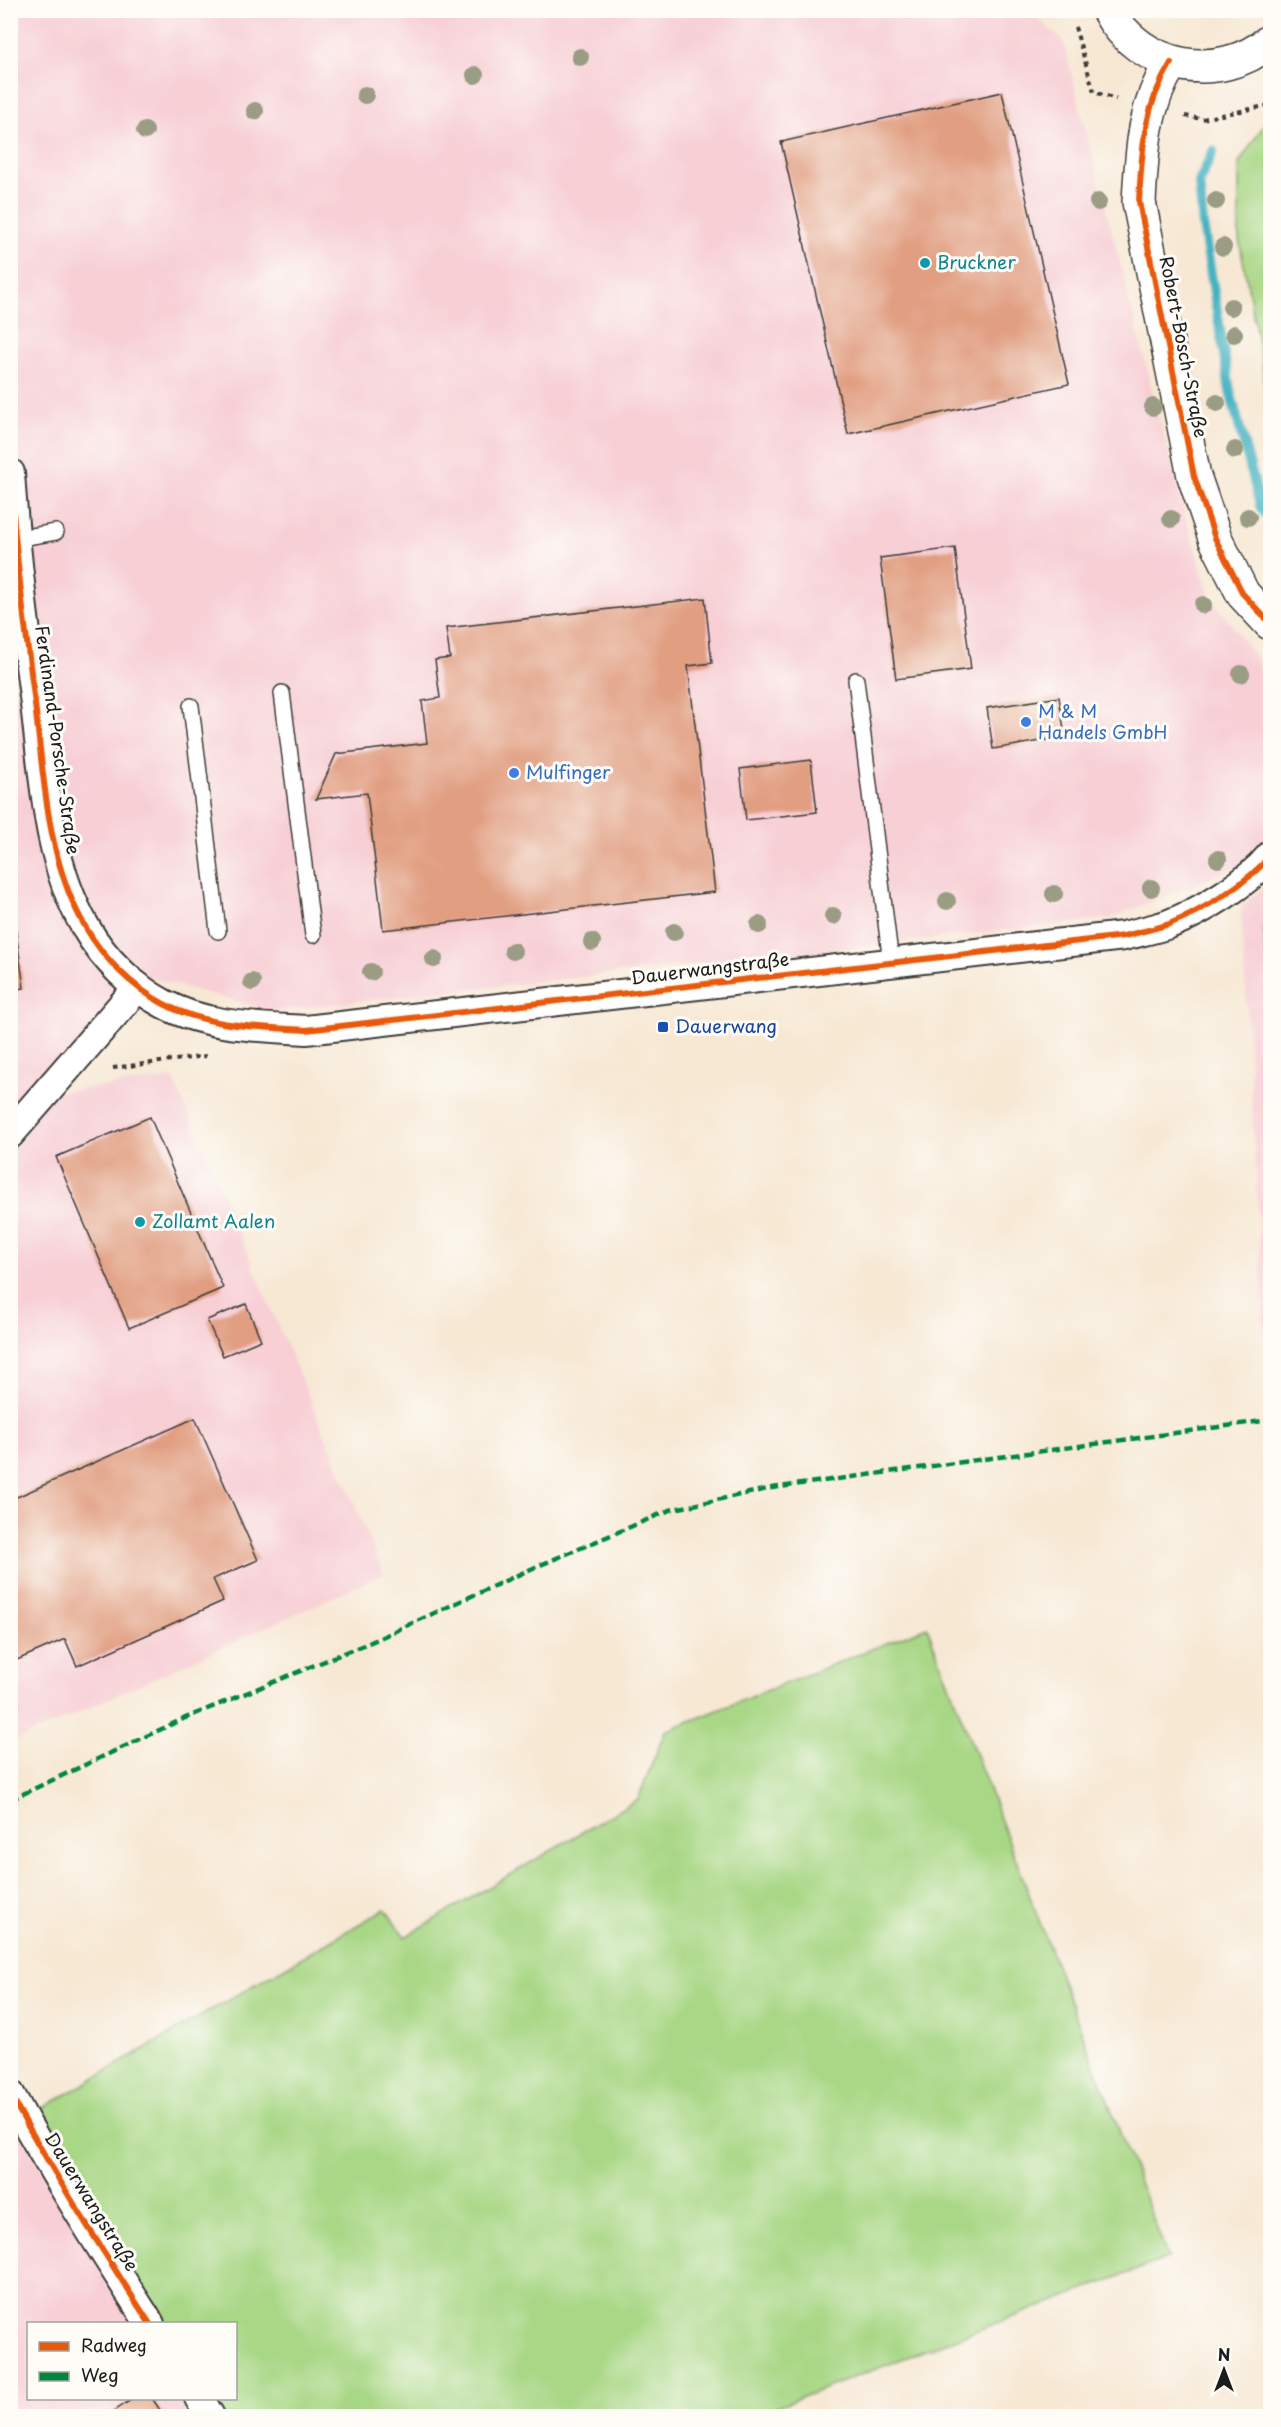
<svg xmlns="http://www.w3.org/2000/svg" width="1281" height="2427" viewBox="0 0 1281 2427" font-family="'Playpen Sans',sans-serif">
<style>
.built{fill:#f7cfd5}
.green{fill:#a8d785;stroke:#627a50;stroke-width:1.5}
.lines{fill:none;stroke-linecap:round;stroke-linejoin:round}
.stream{stroke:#45b2c2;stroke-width:10}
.building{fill:#e19e81}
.service-casing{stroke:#3d3b38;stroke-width:18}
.minor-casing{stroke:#3d3b38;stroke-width:32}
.tertiary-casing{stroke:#3d3b38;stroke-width:36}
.path{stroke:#3d3b38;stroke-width:4;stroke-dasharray:4.5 4.5;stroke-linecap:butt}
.service{stroke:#fff;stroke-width:15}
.minor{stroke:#fff;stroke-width:28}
.tertiary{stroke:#fff;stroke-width:33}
.quiet{stroke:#00873e;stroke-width:4.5;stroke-dasharray:9 4.5;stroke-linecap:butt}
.cycleway-casing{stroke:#fdfcf7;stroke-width:10}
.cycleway{stroke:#e8590c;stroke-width:6}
.tree{fill:#9a9c83}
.culture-dot{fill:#0f9aa8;stroke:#fdfcf7;stroke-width:2}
.shop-dot{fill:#3f7fe0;stroke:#fdfcf7;stroke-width:2}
.transit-dot{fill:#1a4fb4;stroke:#fdfcf7;stroke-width:2}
.labels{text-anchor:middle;stroke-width:6;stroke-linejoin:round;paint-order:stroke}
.culture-label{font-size:18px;fill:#0d838f;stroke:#fdfcf7;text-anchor:start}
.street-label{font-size:18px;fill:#1c1c1c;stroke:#fdfcf7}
.shop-label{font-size:18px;fill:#366cbe;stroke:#fdfcf7;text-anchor:start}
.transit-label{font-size:18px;fill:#164399;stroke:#fdfcf7;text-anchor:start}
</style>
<rect width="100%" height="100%" fill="#fdfcf7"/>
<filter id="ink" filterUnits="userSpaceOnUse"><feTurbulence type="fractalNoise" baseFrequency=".0167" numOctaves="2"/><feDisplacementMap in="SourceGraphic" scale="12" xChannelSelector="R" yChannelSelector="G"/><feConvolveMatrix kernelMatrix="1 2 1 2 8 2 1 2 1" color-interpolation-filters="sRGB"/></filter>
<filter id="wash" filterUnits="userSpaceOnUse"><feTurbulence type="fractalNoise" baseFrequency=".008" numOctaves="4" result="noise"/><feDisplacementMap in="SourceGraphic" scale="24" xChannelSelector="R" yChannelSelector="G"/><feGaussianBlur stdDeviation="1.35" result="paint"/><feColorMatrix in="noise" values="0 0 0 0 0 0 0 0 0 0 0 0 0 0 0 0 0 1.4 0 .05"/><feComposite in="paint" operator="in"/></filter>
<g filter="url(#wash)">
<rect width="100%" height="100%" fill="#f7e8d4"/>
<g class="built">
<path d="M10 11H1030L1063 41 1184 513 1210 597 1256 657 1270 697V837L1244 864 1108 919 272 1011 144 976 39 1094 173 1078 384 1574 11 1743Z"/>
<path d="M1270 882V1400L1268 1401 1241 906Z"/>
<path d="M10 2118 136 2323 28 2324V2398L184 2399 195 2416H11Z"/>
</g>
<g class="green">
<path d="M1270 121V439L1262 363 1239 239V163L1265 123Z"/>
<path d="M927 1627 1168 2258 752 2416H210L199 2399 236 2398V2324L150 2323 24 2119 385 1909 405 1937 638 1799 665 1731Z"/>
</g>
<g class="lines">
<g class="stream">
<path d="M1213 151 1199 182 1203 225 1230 391 1261 508 1270 521"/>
<path d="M1270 921 1268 924 1270 953"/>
</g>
</g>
<g id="blocks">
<g class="building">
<path d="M1002 92 1069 384 848 434 781 142Z"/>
<path d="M955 548 971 669 896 679 880 558Z"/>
<path d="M705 598 712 663 688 666 715 892 383 930 367 793 316 799 336 754 427 743 422 701 440 698 435 660 450 658 446 628Z"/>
<path d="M1059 697 1065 737 993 749 987 708Z"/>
<path d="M811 760 817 812 746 820 740 769Z"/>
<path d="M12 903 24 988 10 990V904Z"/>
<path d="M150 1117 223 1288 129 1328 56 1157Z"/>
<path d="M246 1304 261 1340 223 1356 207 1320Z"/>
<path d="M195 1418 258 1560 213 1579 223 1601 77 1666 65 1639 10 1663V1500Z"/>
<path d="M134 2398H152L164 2416H107Z"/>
</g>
</g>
</g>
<g filter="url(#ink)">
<use href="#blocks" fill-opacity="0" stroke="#3d3b38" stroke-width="1.5"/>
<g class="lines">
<defs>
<g id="service">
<path d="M14 539 56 532"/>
<path d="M856 680 891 963"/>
<path d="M282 693 313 935"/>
<path d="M191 706 218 931"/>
</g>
<g id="minor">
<path d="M10 473C15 550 25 627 35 704 44 778 47 862 86 928 104 959 132 987 164 1004 206 1027 259 1027 306 1030L1124 936C1139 932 1155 929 1169 924 1202 911 1248 883 1270 856"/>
<path d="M10 1134 138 987"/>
<path d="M10 2094C53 2173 101 2248 150 2324"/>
<path d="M199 2398 210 2416"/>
</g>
<g id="tertiary">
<path d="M1108 10C1140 70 1219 84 1270 41"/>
<path d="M1171 63C1143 108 1142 150 1139 202L1194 476 1215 538 1243 594 1270 623"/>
</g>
</defs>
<use href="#service" class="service-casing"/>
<use href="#minor" class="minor-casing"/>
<use href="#tertiary" class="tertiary-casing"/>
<g class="path">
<path d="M1075 27 1094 92 1116 99"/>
<path d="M1185 116 1202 119 1270 105"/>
<path d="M113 1068 206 1056"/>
</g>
<use href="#service" class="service"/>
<use href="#minor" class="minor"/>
<use href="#tertiary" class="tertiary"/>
<path class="quiet" d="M10 1800 183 1719 371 1642 531 1569 670 1510 772 1488 1270 1420"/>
<defs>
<g id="cycleway">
<path d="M1171 63C1143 108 1142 150 1139 202L1194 476 1215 538 1243 594 1270 623"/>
<path d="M10 473C15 550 25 627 35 704 44 778 47 862 86 928 104 959 132 987 164 1004 206 1027 259 1027 306 1030L1124 936C1139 932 1155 929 1169 924 1202 911 1248 883 1270 856"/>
<path d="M10 2094C53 2173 101 2248 150 2324"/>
</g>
</defs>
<use href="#cycleway" class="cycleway-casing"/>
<use href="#cycleway" class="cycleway"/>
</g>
<g class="tree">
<circle cx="580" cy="57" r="9"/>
<circle cx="475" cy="75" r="9"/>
<circle cx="365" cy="95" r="9"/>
<circle cx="255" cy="111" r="9"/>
<circle cx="145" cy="131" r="9"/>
<circle cx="1216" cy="201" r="9"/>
<circle cx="1098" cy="202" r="9"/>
<circle cx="1223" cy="247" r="9"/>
<circle cx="1231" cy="307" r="9"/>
<circle cx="1234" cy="334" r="9"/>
<circle cx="1217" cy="403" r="9"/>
<circle cx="1153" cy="407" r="9"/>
<circle cx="1235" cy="450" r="9"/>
<circle cx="1248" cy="517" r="9"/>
<circle cx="1171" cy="519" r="9"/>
<circle cx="1203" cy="605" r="9"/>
<circle cx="1241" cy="674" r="9"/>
<circle cx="1218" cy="859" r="9"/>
<circle cx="1151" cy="888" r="9"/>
<circle cx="1054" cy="894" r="9"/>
<circle cx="947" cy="901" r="9"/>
<circle cx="833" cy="916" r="9"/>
<circle cx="759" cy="925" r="9"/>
<circle cx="674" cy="932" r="9"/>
<circle cx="592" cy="942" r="9"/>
<circle cx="513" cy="951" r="9"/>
<circle cx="434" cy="959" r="9"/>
<circle cx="371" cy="972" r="9"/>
<circle cx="252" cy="982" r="9"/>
</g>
</g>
<g class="culture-dot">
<circle cx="925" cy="263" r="6"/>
<circle cx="140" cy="1222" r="6"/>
</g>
<g class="shop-dot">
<circle cx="1026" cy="722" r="6"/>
<circle cx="514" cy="773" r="6"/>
</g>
<rect class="transit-dot" x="657" y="1021" width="12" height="12" rx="3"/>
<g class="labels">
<g class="culture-label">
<text x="937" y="269">Bruckner</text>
<text x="152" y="1228">Zollamt Aalen</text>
</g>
<g class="street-label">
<text transform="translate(1183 347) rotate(79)" y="6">Robert-Bosch-Straße</text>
<text transform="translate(57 740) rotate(82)" y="6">Ferdinand-Porsche-Straße</text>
<text transform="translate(710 969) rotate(-7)" y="6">Dauerwangstraße</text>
<text transform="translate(91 2202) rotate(58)" y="6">Dauerwangstraße</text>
</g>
<g class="shop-label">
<text x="1038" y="718">M &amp; M<tspan x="1038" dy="21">Handels GmbH</tspan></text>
<text x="526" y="779">Mulfinger</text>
</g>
<g class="transit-label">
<text x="675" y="1033">Dauerwang</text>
</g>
</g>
<rect width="1281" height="2427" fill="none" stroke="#fdfcf7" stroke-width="36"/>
<rect x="27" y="2322" width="210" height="78" fill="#fdfcf7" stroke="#a3a29f" stroke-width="1.5"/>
<rect x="39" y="2342" width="30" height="9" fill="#e8590c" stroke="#a3a29f" stroke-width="1.5"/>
<text x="81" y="2352" font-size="18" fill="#1c1c1c">Radweg</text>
<rect x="39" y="2372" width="30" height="9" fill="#00873e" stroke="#a3a29f" stroke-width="1.5"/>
<text x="81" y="2382" font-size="18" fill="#1c1c1c">Weg</text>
<g transform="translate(1224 2370)" stroke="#fdfcf7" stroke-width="4.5" paint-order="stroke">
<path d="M0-4.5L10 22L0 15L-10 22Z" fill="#1c1c1c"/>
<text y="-9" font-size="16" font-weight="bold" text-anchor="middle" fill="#1c1c1c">N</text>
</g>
</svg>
